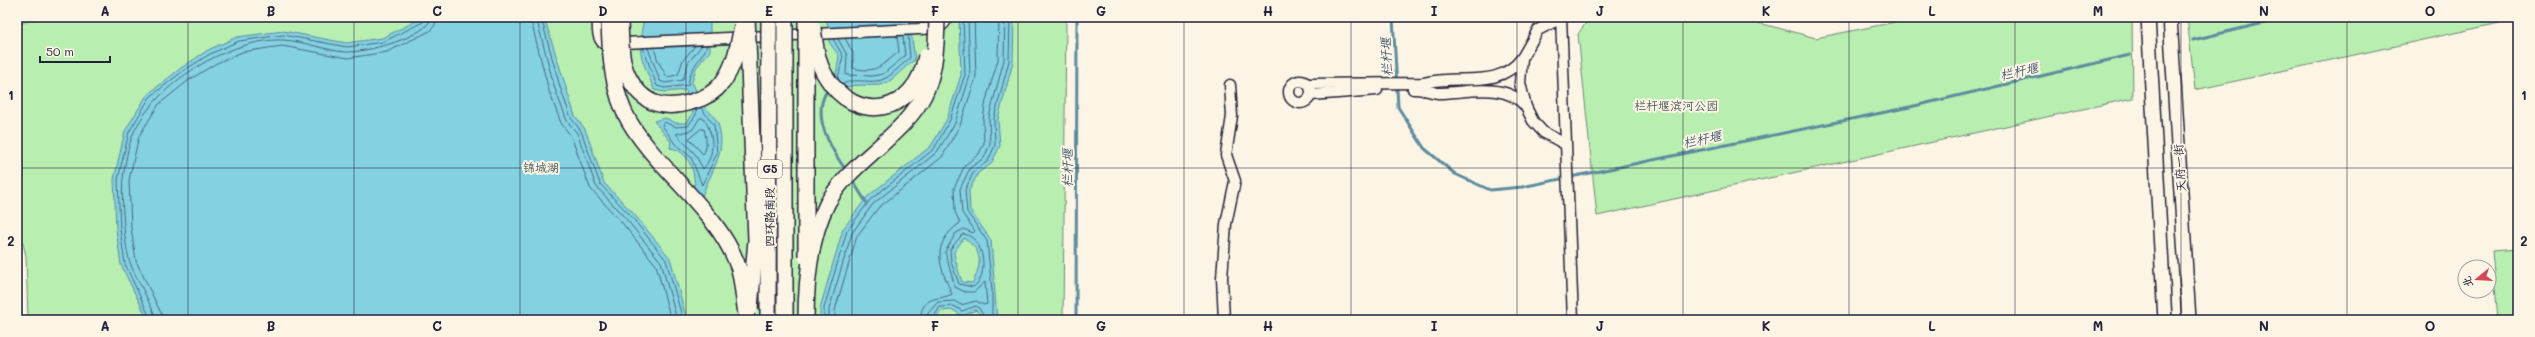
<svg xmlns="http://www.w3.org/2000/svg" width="2535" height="337" viewBox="0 0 2535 337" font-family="Mali,'LXGW WenKai TC',sans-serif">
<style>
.green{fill:#b8eeb0;stroke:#6d8876}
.water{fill:#83d1e1;stroke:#5c8b9f;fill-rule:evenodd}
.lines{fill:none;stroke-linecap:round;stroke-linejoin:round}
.shore{stroke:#49687d;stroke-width:1}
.stream{stroke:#5c8b9f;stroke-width:3}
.minor-casing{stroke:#22223b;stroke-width:13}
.major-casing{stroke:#22223b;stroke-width:16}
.minor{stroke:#fcf5e5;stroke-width:10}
.major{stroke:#fcf5e5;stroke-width:13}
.highway-bridge-casing{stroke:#22223b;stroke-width:18;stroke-linecap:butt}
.highway-bridge{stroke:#fcf5e5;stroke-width:15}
.grid{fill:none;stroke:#22223b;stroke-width:1;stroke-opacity:0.55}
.labels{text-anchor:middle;stroke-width:4;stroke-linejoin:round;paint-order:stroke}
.shield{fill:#fcf5e5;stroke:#63616e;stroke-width:1}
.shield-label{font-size:11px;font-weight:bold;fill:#22223b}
.park-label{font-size:12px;fill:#485558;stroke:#fcf5e5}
.street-label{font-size:12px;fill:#22223b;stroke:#fcf5e5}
.water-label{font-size:13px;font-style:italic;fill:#3f576d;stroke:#fcf5e5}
.neatline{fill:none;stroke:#22223b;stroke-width:1.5}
.grid-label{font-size:13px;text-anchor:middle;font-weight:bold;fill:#22223b}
</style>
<rect width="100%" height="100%" fill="#fcf5e5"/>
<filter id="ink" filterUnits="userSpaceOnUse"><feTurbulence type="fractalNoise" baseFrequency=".025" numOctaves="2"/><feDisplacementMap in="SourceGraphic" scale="8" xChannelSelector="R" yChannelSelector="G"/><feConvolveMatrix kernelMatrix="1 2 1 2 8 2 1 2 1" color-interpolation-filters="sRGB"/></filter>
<g filter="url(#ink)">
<g class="green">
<path d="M45 17H1066L1063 320H28L26 256 17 219V24Z"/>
<path d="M1590 17H1736L1816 38 1920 17H2132L2133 98 1597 216 1578 34Z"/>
<path d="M2187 17H2518V19L2195 90Z"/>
<path d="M2518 249V320H2498L2492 251Z"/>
</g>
<g class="water">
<path d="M424 17H544L575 116 585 129 604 183 634 214 670 258 687 320H148L121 265 116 229 114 179 125 131 147 95 181 68 208 50 237 37 283 31 346 43 382 38Z"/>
<path d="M642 17H710V51L696 68 692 82C695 88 698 96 701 102 706 109 715 116 718 124 729 155 706 176 700 204L693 192C698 176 689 150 670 148L671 142 654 121 665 118 676 123H687L693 113 686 90 665 92 654 90C643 59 635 54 644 20Z"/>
<path d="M825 17H909L915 60C905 66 896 77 888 82 875 90 858 80 839 90L827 87 836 74 839 56 829 42 828 25Z"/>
<path d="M959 17H1014L1013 62 998 119 1000 146 991 164 978 173 969 191 970 210 991 240 997 320H984L976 310 962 316 953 310 941 311 935 320H820V308L843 229 867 197 931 146 947 119 961 75ZM964 238C984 252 981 263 973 283L962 282C959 272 955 262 954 252Z"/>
</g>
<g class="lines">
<g class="shore">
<path d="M530 17 549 91 561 123 571 136 590 188 623 224 656 265 671 320"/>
<path d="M536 17 555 89 567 121 577 133 596 186 627 220 661 262 677 320"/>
<path d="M541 17 560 87 571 118 581 131 600 184 631 216 666 260 683 320"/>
<path d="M845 38 853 53V68C877 74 881 65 899 52L897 36"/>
<path d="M833 39 843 56 838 78"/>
<path d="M838 39 847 55 846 75 872 76 883 74 905 56 903 36"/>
<path d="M643 48 657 86 665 88 688 85C690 65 705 56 707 45"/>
<path d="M648 48 660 81 665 83 683 80 688 63 702 45"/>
<path d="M654 48 658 61 667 77 678 75 683 60 695 46"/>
<path d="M843 84C856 76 873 86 886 78 893 74 903 63 910 58L908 35"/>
<path d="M696 109V115L688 126 676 127 664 122 662 125 675 144 691 157 702 185 717 153 714 125 701 108"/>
<path d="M700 118H703C714 132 716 155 703 169L695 154 676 134 692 130Z"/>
<path d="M701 129H704C706 136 708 149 703 154L689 139Z"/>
<path d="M963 234C986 236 989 279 973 287L959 284 951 262 950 250Z"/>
<path d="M151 320 125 264 120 229 118 179 129 132 150 97 183 71 210 54 239 41 283 35 347 47 383 42 423 22 426 17"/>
<path d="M156 320C156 313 135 276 131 265 124 250 121 195 123 178 125 164 128 146 133 134 155 84 229 38 283 40 304 41 324 50 345 52 363 53 430 37 431 17"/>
<path d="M162 320 161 313 136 261 131 227 129 180 139 136 159 104 189 80 215 64 242 52 282 46 348 58 387 52 430 31 435 25 437 17"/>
<path d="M824 320V308L847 231 870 200 934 149 950 120 965 75 963 17"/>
<path d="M829 320V309L852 233 873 204 937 152 955 123 970 76 968 17"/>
<path d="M835 320V310L857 236 878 208 942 157 960 125 976 77 974 17"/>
<path d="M920 320C922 293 940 301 952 294 939 265 930 245 960 223L955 212 954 188 965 165 979 154 984 143 983 119 986 100 998 60 999 17"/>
<path d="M927 320 928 313 938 302 954 301 961 305 976 301 984 305 987 304 985 282 974 292H965L955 287 945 252 956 233 964 229 973 233 975 231 962 213 960 189 970 168 984 158 990 144 989 117 1004 60 1005 17"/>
<path d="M932 320 940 307 954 306 962 311 976 306 979 308 986 320"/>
<path d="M992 320V290L987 241 967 212 965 190 974 171 988 161 995 145 994 118 1009 61 1010 17"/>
</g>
<g class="stream">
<path d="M1393 17 1398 107 1424 148 1455 174 1490 190 1522 187 1910 107 2130 55"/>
<path d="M2193 40 2289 17"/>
<path d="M829 88C809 114 831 149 847 172"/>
<path d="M851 178 866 202"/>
<path d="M1076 320 1077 17"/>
</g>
<defs>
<g id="minor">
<path d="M598 17C598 27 596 37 604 44L918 29C930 28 944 31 947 17"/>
<path d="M1561 17 1573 320"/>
<path d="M1563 17 1538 30 1522 58 1520 83 1526 107 1533 121 1543 132 1565 144"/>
<circle cx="1300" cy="92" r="11"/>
<path d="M1308 84 1423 83C1459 73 1497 91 1522 58"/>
<path d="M1413 89C1422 88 1429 92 1438 93 1466 93 1506 81 1526 107"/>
<path d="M1311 95 1377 90"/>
<path d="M1224 320 1222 278 1226 224 1235 181 1226 155 1232 116 1230 85"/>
</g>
<g id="major">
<path d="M2148 17 2165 320"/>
<path d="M2170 17 2189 320"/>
</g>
</defs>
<use href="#minor" class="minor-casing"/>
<use href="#major" class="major-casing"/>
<use href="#minor" class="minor"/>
<use href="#major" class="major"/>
<defs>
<g id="highway-bridge">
<path d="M747 17 756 240 750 308"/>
<path d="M785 17V320"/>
<path d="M609 21C610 54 612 92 629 121 659 172 720 212 739 269 743 285 744 304 747 320"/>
<path d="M620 22C621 39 620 60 628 76 642 105 665 111 694 101 705 98 715 92 722 83 735 66 738 46 742 26"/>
<path d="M813 28C815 43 817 62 825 75 856 127 916 114 926 56"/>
<path d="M806 257V17"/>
<path d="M768 320 769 17"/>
<path d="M806 320C806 283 810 238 827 204 837 185 854 169 871 154 925 106 936 91 937 17"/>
</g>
</defs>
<use href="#highway-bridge" class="highway-bridge-casing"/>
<use href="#highway-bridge" class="highway-bridge"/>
</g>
</g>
<path class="grid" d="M188 17V320M354 17V320M520 17V320M686 17V320M852 17V320M1018 17V320M1184 17V320M1351 17V320M1517 17V320M1683 17V320M1849 17V320M2015 17V320M2181 17V320M2347 17V320M17 168H2518"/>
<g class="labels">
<rect class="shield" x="758" y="160" width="24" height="18" rx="3"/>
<g class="shield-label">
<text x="770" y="173">G5</text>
</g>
<g class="park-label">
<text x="1676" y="110">栏杆堰滨河公园</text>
<text x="541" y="172">锦城湖</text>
</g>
<g class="street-label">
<text transform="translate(2180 168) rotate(-94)" y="4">天府一街</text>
<text transform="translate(770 217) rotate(-90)" y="4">四环路南段</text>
</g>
<g class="water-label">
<text transform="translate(1386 57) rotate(-93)" y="5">栏杆堰</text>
<text transform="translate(2019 71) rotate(-13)" y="5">栏杆堰</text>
<text transform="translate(1702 139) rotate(-12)" y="5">栏杆堰</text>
<text transform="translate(1067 168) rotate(-90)" y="5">栏杆堰</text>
</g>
</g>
<rect width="2535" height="337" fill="none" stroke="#fcf5e5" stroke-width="44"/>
<g transform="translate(2477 279) rotate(252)"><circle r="19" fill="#fcf5e5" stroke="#a5a1a1"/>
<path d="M0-3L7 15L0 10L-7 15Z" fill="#d1495b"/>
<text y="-6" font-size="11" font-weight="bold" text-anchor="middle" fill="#22223b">北</text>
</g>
<path d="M40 56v6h70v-6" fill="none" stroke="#22223b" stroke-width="2"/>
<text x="46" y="56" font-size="12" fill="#22223b" stroke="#fcf5e5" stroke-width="3" paint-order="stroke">50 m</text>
<rect x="22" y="22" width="2491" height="293" class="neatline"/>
<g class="grid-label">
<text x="105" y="16">A</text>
<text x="271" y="16">B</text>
<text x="437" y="16">C</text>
<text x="603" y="16">D</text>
<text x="769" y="16">E</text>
<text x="935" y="16">F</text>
<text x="1101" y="16">G</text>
<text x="1268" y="16">H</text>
<text x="1434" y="16">I</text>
<text x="1600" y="16">J</text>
<text x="1766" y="16">K</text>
<text x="1932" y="16">L</text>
<text x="2098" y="16">M</text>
<text x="2264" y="16">N</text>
<text x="2430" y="16">O</text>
<text x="11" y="100">1</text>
<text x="2524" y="100">1</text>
<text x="11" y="246">2</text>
<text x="2524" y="246">2</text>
<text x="105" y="331">A</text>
<text x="271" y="331">B</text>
<text x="437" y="331">C</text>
<text x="603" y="331">D</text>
<text x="769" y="331">E</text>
<text x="935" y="331">F</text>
<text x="1101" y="331">G</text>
<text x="1268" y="331">H</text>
<text x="1434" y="331">I</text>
<text x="1600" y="331">J</text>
<text x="1766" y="331">K</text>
<text x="1932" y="331">L</text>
<text x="2098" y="331">M</text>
<text x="2264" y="331">N</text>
<text x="2430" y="331">O</text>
</g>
</svg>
